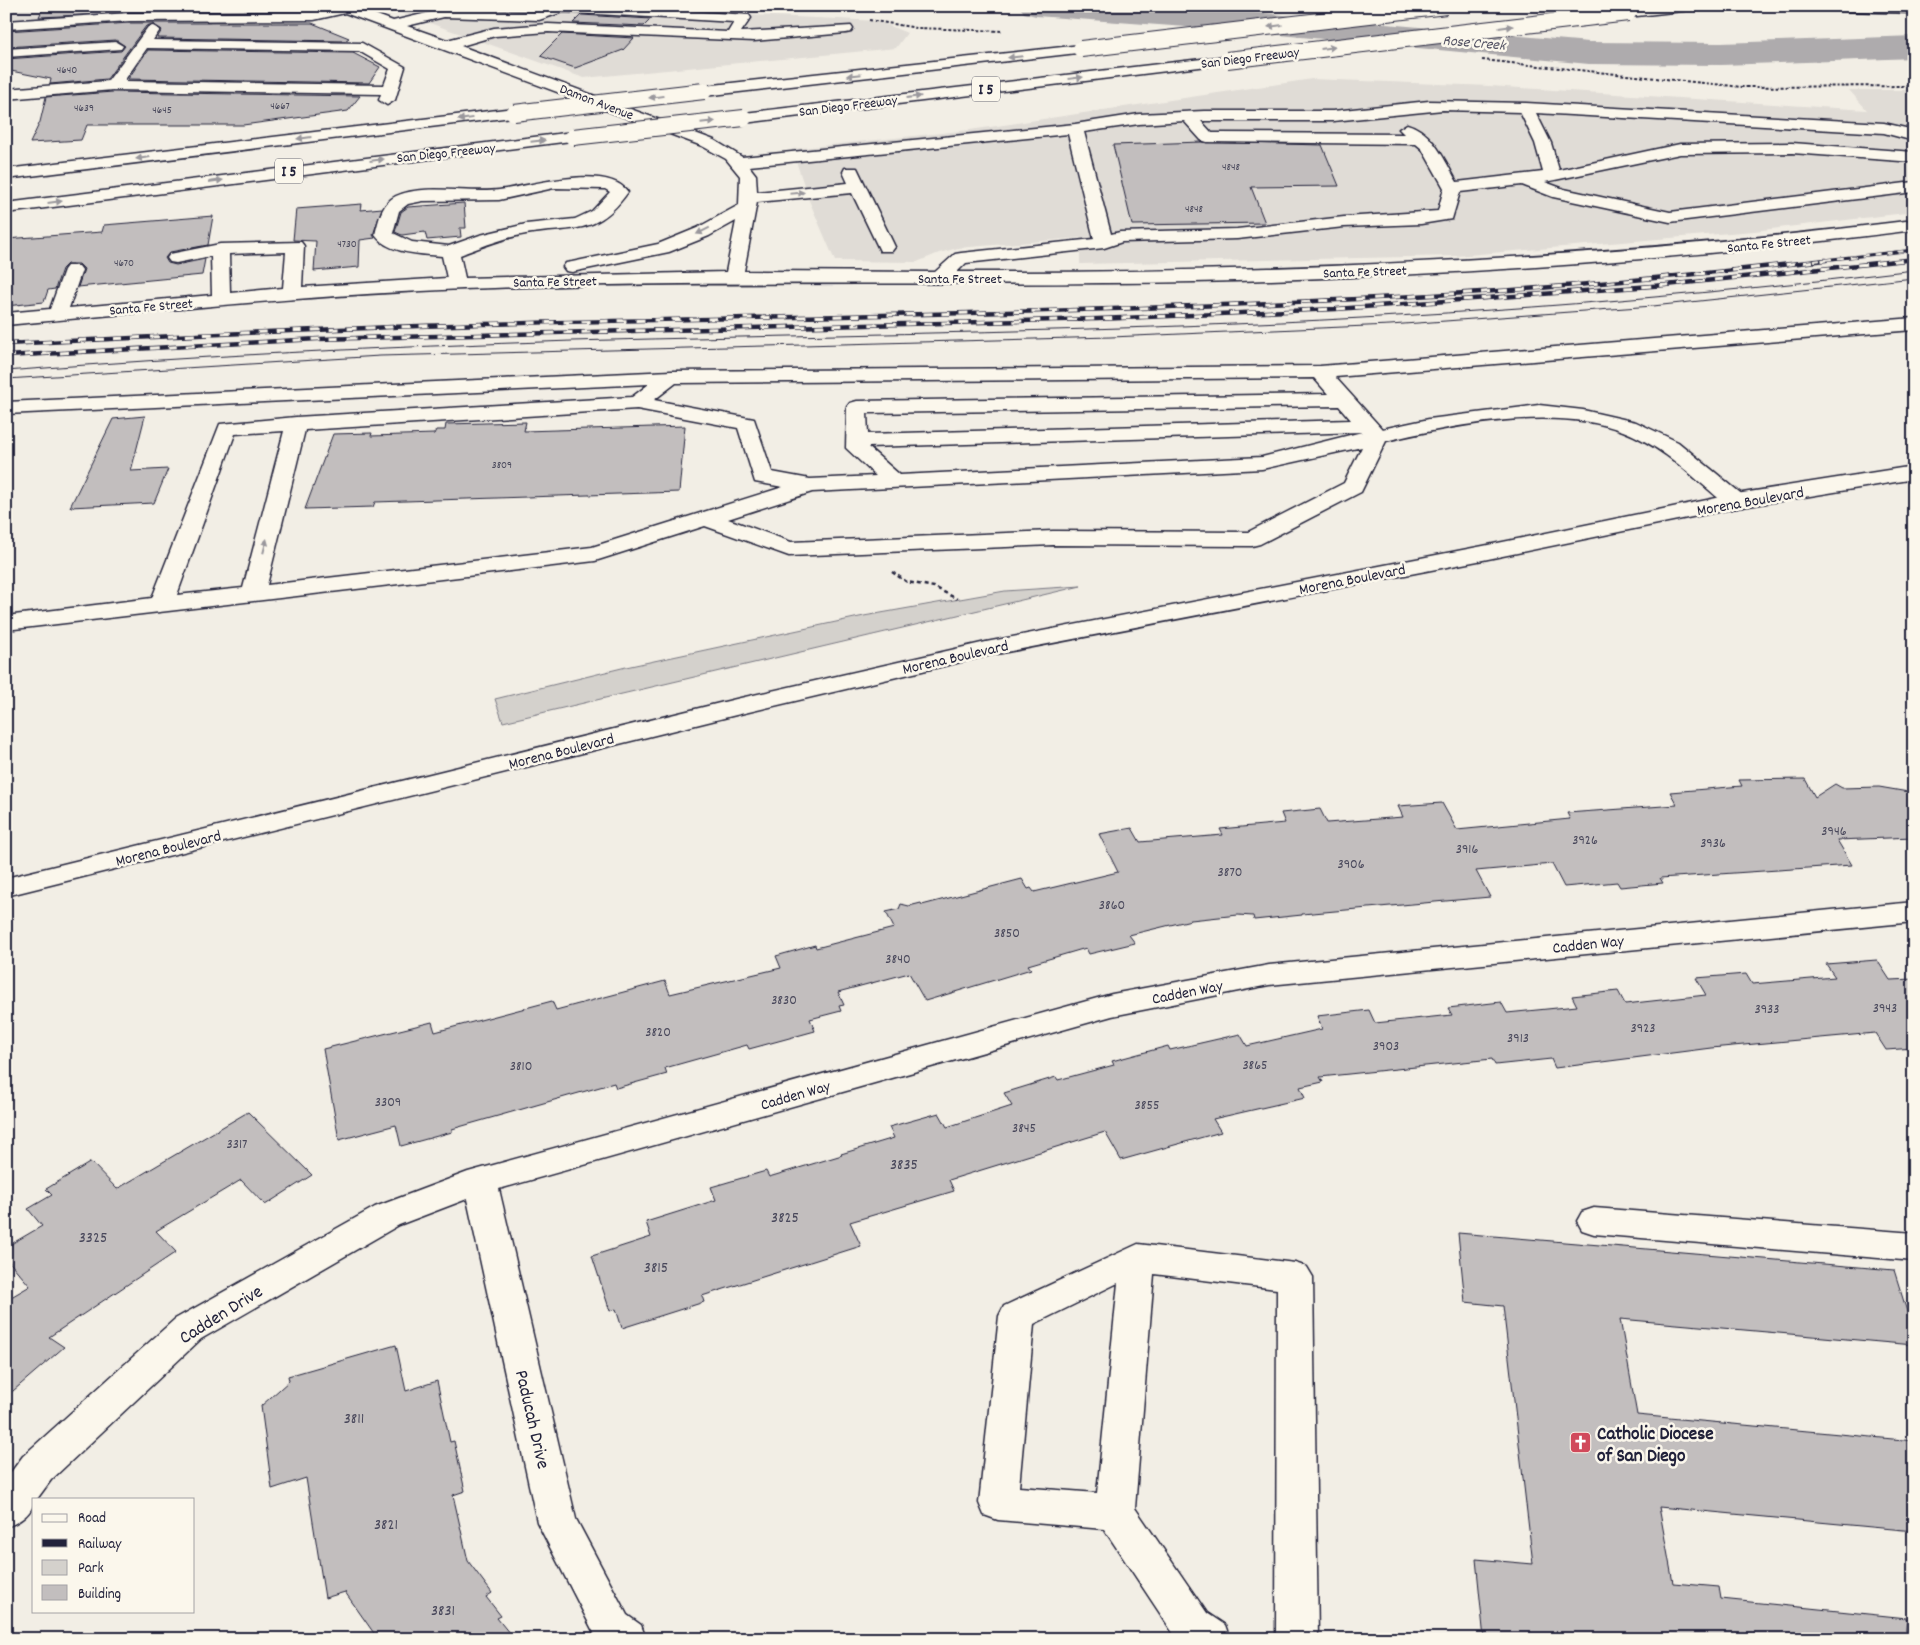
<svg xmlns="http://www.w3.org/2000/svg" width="1920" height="1645" viewBox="0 0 1920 1645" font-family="Dekko,sans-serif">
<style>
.built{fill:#e0dcd6}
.green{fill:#d4d1cc;stroke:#7b7a84}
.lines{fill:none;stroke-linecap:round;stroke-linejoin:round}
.river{fill:#aeabad;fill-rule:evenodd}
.building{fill:#c2bebe;stroke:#22223b}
.minor-casing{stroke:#22223b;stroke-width:3}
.major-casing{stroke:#22223b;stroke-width:3}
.highway-casing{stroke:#22223b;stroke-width:3}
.path-far1{stroke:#22223b;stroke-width:2;stroke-dasharray:3 2;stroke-linecap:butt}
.path{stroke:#22223b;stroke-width:2.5;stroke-dasharray:4 3;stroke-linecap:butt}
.minor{fill:#fbf7ec;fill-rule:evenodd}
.major{fill:#fbf7ec;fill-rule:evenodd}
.highway{fill:#fbf7ec;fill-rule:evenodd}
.tram{stroke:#22223b;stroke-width:1}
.rail-far1-casing{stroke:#22223b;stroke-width:3}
.rail-casing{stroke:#22223b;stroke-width:4.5}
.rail-far1{stroke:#fbf7ec;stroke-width:2;stroke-dasharray:6;stroke-linecap:butt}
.rail{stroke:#fbf7ec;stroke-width:3;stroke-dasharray:9;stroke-linecap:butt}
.highway-bridge-casing{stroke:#22223b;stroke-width:18;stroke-linecap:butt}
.highway-bridge{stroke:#fbf7ec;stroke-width:16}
.oneway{fill:#99979c}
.labels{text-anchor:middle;stroke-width:5;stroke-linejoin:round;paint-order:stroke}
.far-number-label{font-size:11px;fill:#4a495c}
.far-street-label{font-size:14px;fill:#22223b;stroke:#fbf7ec}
.number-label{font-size:14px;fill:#4a495c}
.far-water-label{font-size:15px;font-style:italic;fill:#535263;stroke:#fbf7ec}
.shield{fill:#fbf7ec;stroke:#636270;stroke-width:1}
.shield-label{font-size:15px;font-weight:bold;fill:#22223b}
.street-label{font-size:16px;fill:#22223b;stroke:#fbf7ec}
.near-number-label{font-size:16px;fill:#4a495c}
.near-street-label{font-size:19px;fill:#22223b;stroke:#fbf7ec}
.near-poi-label{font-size:19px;font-weight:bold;fill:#22223b;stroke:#fbf7ec;text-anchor:start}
</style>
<rect width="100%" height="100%" fill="#f2eee5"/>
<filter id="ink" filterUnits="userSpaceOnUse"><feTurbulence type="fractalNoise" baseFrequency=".02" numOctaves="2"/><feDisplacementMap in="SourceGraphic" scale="10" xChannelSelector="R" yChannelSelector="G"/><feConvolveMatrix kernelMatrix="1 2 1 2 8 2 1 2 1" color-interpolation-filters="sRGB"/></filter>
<g filter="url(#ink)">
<g class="built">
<path d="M6 6H312L321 9 311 13H139L6 21Z"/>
<path d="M419 6H554L838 19 878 21 907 33 896 48 584 78 396 11Z"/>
<path d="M1312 79 1490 86 1867 110 1849 90H1914V212L1754 231 1456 256 1080 264V238L958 248 939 253 917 262 835 261 808 198 845 193 805 188 792 149 970 130Z"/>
</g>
<path class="green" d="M1081 586 503 722 495 699 626 667 864 616 1005 591Z"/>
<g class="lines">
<path class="river" d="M1019 6H1181L1589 42 1721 43 1914 36V58L1721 65 1589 64 1227 30 1036 16 1024 13Z"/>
</g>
<g class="building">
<path d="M103 6H175L173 11 39 17 42 10Z"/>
<path d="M581 15 651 19 644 26 573 23Z"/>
<path d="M130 23H312L349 38 345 41 157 38 162 30 153 24 146 26 107 79 50 84 51 79 6 70V59L121 51 125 46 116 40 6 47V31Z"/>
<path d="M562 34 634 38 623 50 575 68 540 56Z"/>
<path d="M148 50 353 53 380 67 369 83 128 79Z"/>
<path d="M113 92 360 96 348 111 243 125H87L81 140 30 143 40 122 46 97Z"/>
<path d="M1202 142 1322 145 1339 186 1251 187 1265 223 1132 225 1113 145Z"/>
<path d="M464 203 466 228H460L461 237 427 240 425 232 402 235 395 232 401 212 408 207Z"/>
<path d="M362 204 361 210 382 208 373 235 375 238 360 240 359 267 314 271 316 241 293 240 296 209Z"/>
<path d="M213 216 208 245 170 252 165 258 168 263 176 265 205 259 202 275 78 287 84 269 79 264H67L62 269 55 289 48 290 44 302 6 306V239L102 232 104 225Z"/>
<path d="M145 416 131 471 168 469 154 503 70 507 113 419Z"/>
<path d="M526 422 524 431 685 426 679 492 375 502 373 507 305 509 333 434 372 433 371 436 434 434 436 430H445L446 424Z"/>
<path d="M1805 779 1815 797 1835 784 1842 788 1879 787 1914 793V837L1837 840 1852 865 1660 878 1663 883 1620 887 1617 882 1564 887 1552 864 1476 871 1490 897 1302 914V915L1254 920 1253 916 1238 915 1191 920 1129 935 1135 943 1089 954 1086 948 1028 965 1031 969 925 1001 909 973 838 992 844 1005 839 1006 841 1011 810 1019 815 1031 749 1049 747 1045 665 1068 667 1074 616 1088 614 1083 452 1129V1132L401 1146 396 1125 339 1140 323 1049 432 1022 435 1032 552 1001 556 1010 665 981 670 994 781 968 776 956 815 945 816 948 894 928 886 912 899 909 901 904 909 906 921 903 922 905 1022 879 1028 889 1031 888 1034 892 1118 872 1099 834 1132 828 1140 842 1223 835 1220 829 1285 823 1281 813 1320 809 1327 823 1403 817 1398 806 1442 803 1457 830 1570 819 1567 813 1677 805 1670 792 1742 786 1739 780Z"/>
<path d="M1877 960 1890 980 1914 979V1048L1886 1050 1875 1033 1711 1048 1555 1068 1551 1059 1495 1065 1492 1059 1320 1077 1323 1082 1300 1087 1305 1098 1213 1119 1221 1132 1121 1160 1105 1132 949 1180 954 1191 850 1222 861 1246 702 1296 704 1302 622 1328 616 1309 610 1311 592 1256 651 1237 646 1222 716 1200 711 1187 766 1171 769 1177 842 1155 841 1154 894 1138 889 1127 939 1113 947 1127 1012 1106 1004 1093 1056 1077 1058 1080 1114 1065 1112 1061 1168 1046 1170 1050 1240 1034 1247 1046 1322 1029 1317 1016 1369 1010 1375 1023 1452 1015 1448 1008 1501 1002 1507 1013 1577 1006 1572 996 1618 991 1625 1004 1706 995 1696 978 1746 974 1752 984 1835 977 1826 964Z"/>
<path d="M248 1112 312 1175 265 1205 241 1180 156 1231 176 1252 49 1337 64 1347 6 1397V1300L30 1286 6 1258V1247L42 1226 28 1209 52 1195 46 1189 91 1162 117 1189Z"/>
<path d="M1458 1233 1894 1270 1914 1334V1345L1620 1319 1637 1415 1914 1441V1531L1659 1507 1673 1583 1719 1587 1721 1599 1907 1618 1905 1639H1484L1476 1559 1533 1564 1503 1306 1465 1302Z"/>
<path d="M396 1345 406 1391 437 1381 450 1442 454 1441 465 1491 453 1495 468 1561 492 1593 486 1597 501 1616 497 1618 514 1639H378L345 1592 325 1598 306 1478 272 1489 261 1406 289 1381 288 1376Z"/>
</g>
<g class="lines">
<defs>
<g id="minor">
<path d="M332 6H353L393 21 444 9 538 12 554 6H606L749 15 751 18 741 32 851 26 853 29 851 32 846 33 754 41 548 32 495 36 461 46 714 140 742 157 1075 124 1139 114 1204 111H1333L1429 101 1526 103 1884 123 1914 130V141L1884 133 1536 113 1551 143 1559 170 1680 144 1792 143 1914 152V162L1792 153 1680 154 1545 182 1564 189 1670 212 1914 182V192L1670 222 1553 197 1522 185 1460 192 1452 219 1421 224 1344 227 1237 239 1122 242 1104 248 966 263 957 272C1277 273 1596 260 1914 220V230C1675 261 1436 277 1195 282 962 286 728 280 494 288 331 293 169 310 6 325V313L50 309 64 270 67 266H79L82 270 69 308 212 295 211 256 176 263 170 262 167 258 170 254 220 244 301 242 304 246 302 287 447 278 442 256C422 254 388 254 375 235 379 220 381 204 396 196 425 183 469 194 499 190 530 186 607 162 628 192 596 237 573 226 526 234 503 238 481 247 460 255L465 278 726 272 736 221 709 236 669 252 572 272 566 271 563 267 566 263 572 262 658 244 697 228 739 205 740 176 726 159 702 146 345 13 314 20 130 21 6 29V21L130 13 314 12ZM563 12 734 22 728 32 548 24 494 28 447 40 407 26 444 17 539 20ZM1443 110 1520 112 1535 143 1543 172 1457 182C1445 161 1433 131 1407 124L1399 129 1404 134 1218 133H1212L1201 121H1333ZM1184 121 1201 140 1207 142 1416 144 1422 149 1444 188 1438 211 1344 217 1237 229 1120 232 1111 234 1084 132 1139 124ZM1068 134 1094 239 961 253 955 254 935 272 744 271 757 202 852 193 880 251H892L895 247 857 168H845L843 172 848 183 757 192 756 175 749 166ZM554 188 605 189 610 192 592 211 575 219 526 224 480 235 449 246 412 242 393 233 399 211 408 204 423 201 499 200ZM286 252 283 288 230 293 229 254Z"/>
<path d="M153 26 160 30 153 40 362 43 405 67 395 100 387 105 379 100 381 94 113 90 6 99V89L108 81 148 27ZM147 48 359 51 390 69 384 85 124 81Z"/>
<path d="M116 42 123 46 121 49 6 57V49Z"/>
<path d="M1914 318V330L1335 377 1382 429 1429 419 1539 405 1583 410 1636 422 1678 442 1744 496 1747 501 1744 506 1736 508 1728 506C1695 479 1663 446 1623 431 1554 405 1455 425 1386 441L1361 492 1260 544 1252 546 1053 545 789 556 705 526 595 561 6 630V616L152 598 220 424 296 417 632 397 649 384 6 414V402L671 371 1320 366ZM1314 378 1328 394 857 401 850 403 847 407 846 448 876 476 810 479 772 472 754 419 654 400 676 383ZM1339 406 1351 420 868 434 867 413ZM637 409 738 428 755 482 783 487 592 547 267 585 305 430ZM284 431 243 588 177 595 235 434ZM1362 432 1262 457 900 475 868 447ZM1362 447 1344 483 1248 532 1053 531 791 542 728 519 812 492 1262 469Z"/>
<path d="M1914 902V922L1269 985 1112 1016 499 1189 576 1519 627 1615 641 1625 646 1639H597L537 1522 467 1199 399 1225 201 1339 51 1480 37 1499H34C34 1513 18 1523 6 1527V1479L23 1456 175 1319 375 1207 468 1172 1112 994 1269 965Z"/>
<path d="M1594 1208 1914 1233V1261L1594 1234 1582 1230 1577 1221 1582 1212Z"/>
<path d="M1138 1244 1295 1263 1307 1267 1313 1277 1318 1639H1276L1277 1289 1154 1274 1135 1508 1207 1613 1225 1625 1230 1639H1177L1104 1529 998 1520 984 1515 979 1503 999 1316 1004 1306ZM1118 1283 1097 1493 1019 1487 1034 1324Z"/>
</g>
<path id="major" d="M1914 466V479L1736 508 1483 560 986 656 736 715 6 896V878L736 699 986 642 1483 546 1736 494Z"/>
<g id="highway">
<path d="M1651 6H1698L1691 10 1628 17 1621 13 1628 9Z"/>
<path d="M1805 6H1914V13L1812 10Z"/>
<path d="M1081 45 1086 46 1088 49 1086 52 704 96 696 91 704 86Z"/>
<path d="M1227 56 1234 60 1232 63 744 123 736 118 744 113Z"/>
<path d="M514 108 520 110 522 113 520 116 6 179V169Z"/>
<path d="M573 132 581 137 579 140 6 213V203Z"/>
</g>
</defs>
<use href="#minor" class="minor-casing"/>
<use href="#major" class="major-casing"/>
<use href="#highway" class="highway-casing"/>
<g class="path-far1">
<path d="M869 20 917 28 1002 31"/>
<path d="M1482 60 1742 87 1914 86"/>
</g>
<path class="path" d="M892 572 907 582 934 587 957 599"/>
<use href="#minor" class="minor"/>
<use href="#major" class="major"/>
<use href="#highway" class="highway"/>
<g class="tram">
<path d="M6 371C194 356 383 347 572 341 793 335 1014 333 1234 324 1462 315 1688 297 1914 270"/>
<path d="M6 379 380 356 1111 337 1390 325 1653 306 1914 278"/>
</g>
<defs>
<g id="rail-far1">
<path d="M1814 261 1914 250"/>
<path d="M1895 261 1914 259"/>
</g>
<g id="rail">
<path d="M6 344C165 336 323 329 482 324 799 316 1116 313 1433 295 1564 288 1695 275 1826 260"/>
<path d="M6 356 318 339 1098 319 1336 309 1666 285 1906 260"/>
</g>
</defs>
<use href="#rail-far1" class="rail-far1-casing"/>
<use href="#rail" class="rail-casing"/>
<use href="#rail-far1" class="rail-far1"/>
<use href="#rail" class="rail"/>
<defs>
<g id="highway-bridge">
<path d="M1081 49 1446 6"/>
<path d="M1227 60 1628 13"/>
<path d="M514 113 704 91"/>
<path d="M573 137 744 118"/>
</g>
</defs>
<use href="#highway-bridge" class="highway-bridge-casing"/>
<use href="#highway-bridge" class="highway-bridge"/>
</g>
<defs><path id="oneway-solid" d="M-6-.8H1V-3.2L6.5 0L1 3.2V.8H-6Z" transform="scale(1.25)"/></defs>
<g class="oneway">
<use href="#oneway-solid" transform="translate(1275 26) rotate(173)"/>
<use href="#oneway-solid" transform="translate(1506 27) rotate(-7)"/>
<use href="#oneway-solid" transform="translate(1328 48) rotate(-7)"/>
<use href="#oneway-solid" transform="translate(1015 57) rotate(174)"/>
<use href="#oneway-solid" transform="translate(854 75) rotate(174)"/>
<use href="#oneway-solid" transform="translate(1076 78) rotate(-7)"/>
<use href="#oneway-solid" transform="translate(656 97) rotate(173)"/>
<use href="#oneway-solid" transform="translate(914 97) rotate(-7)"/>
<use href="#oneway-solid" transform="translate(465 119) rotate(173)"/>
<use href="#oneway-solid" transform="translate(708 122) rotate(-6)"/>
<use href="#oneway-solid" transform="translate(304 138) rotate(173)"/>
<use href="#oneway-solid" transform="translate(538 141) rotate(-6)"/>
<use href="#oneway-solid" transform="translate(143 158) rotate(173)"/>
<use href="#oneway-solid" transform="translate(377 160) rotate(-7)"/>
<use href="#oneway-solid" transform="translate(216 181) rotate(-7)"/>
<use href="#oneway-solid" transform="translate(797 193) rotate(-5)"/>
<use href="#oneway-solid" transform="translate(55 202) rotate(-7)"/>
<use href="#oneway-solid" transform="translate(703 231) rotate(154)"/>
<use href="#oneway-solid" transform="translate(265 546) rotate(-76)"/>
</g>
</g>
<defs>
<symbol id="church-square" viewBox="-11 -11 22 22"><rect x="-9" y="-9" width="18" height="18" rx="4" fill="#d1495b" stroke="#fbf7ec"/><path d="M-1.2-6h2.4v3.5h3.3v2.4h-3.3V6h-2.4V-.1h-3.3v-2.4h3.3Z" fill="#fff"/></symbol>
</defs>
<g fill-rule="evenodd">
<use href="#church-square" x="1568" y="1430" width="25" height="25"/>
</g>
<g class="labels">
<g class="far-number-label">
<text x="67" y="73">4640</text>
<text x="280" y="109">4667</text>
<text x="84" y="111">4639</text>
<text x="162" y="113">4645</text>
<text x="1231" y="170">4848</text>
<text x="1194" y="212">4848</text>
<text x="347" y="247">4730</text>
<text x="124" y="266">4670</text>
<text x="502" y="468">3809</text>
</g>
<g class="far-street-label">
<text transform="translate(1250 57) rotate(-7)" y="5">San Diego Freeway</text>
<text transform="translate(597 101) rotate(21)" y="5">Damon Avenue</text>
<text transform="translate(848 105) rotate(-7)" y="5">San Diego Freeway</text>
<text transform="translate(446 152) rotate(-6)" y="5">San Diego Freeway</text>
<text transform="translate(1769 243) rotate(-6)" y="5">Santa Fe Street</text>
<text transform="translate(1365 271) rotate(-2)" y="5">Santa Fe Street</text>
<text x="960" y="283">Santa Fe Street</text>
<text transform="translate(555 281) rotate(-1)" y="5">Santa Fe Street</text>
<text transform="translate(151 306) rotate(-5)" y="5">Santa Fe Street</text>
</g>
<g class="number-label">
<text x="1834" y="835">3946</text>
<text x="1585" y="844">3926</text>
<text x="1713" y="847">3936</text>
<text x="1467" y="853">3916</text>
<text x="1351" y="868">3906</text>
<text x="1230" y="876">3870</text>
<text x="1112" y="909">3860</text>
<text x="1007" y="937">3850</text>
<text x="898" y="963">3840</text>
<text x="784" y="1004">3830</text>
<text x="1885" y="1012">3943</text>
<text x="1767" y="1013">3933</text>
<text x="1643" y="1032">3923</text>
<text x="658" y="1036">3820</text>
<text x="1518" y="1042">3913</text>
<text x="1386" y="1050">3903</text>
<text x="1255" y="1069">3865</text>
<text x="521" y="1070">3810</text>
<text x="388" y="1106">3309</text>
<text x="1147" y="1109">3855</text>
<text x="1024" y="1132">3845</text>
<text x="237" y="1148">3317</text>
</g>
<g class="far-water-label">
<text transform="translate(1474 42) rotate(5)" y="5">Rose Creek</text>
</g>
<g class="shield">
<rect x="972" y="76.5" width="28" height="25" rx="4"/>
<rect x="275" y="158.5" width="28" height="25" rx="4"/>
</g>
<g class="shield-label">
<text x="986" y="94">I 5</text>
<text x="289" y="176">I 5</text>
</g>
<g class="street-label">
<text transform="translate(1750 500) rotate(-10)" y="6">Morena Boulevard</text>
<text transform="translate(1352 578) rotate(-11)" y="6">Morena Boulevard</text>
<text transform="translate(955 656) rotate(-13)" y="6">Morena Boulevard</text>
<text transform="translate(561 750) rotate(-14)" y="6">Morena Boulevard</text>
<text transform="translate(168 847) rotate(-14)" y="6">Morena Boulevard</text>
<text transform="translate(1588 943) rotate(-6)" y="6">Cadden Way</text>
<text transform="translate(1187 991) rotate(-11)" y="6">Cadden Way</text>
<text transform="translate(795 1094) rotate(-16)" y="6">Cadden Way</text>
</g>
<g class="near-number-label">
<text x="904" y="1169">3835</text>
<text x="785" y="1222">3825</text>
<text x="93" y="1242">3325</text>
<text x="656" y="1272">3815</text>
<text x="354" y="1423">3811</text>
<text x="386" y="1529">3821</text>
<text x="443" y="1615">3831</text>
</g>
<g class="near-street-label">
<text transform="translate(220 1313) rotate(-32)" y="7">Cadden Drive</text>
<text transform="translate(534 1419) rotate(77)" y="7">Paducah Drive</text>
</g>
<g class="near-poi-label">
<text x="1597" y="1439">Catholic Diocese<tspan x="1597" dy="22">of San Diego</tspan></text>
</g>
</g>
<rect width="1920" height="1645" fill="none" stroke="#fbf7ec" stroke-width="25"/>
<rect x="12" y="12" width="1895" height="1620" fill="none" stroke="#22223b" stroke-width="2" filter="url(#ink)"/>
<rect x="32" y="1498" width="162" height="115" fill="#fbf7ec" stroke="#a4a2a5"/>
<rect x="42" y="1514" width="25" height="8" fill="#fbf7ec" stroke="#a4a2a5"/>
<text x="78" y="1522" font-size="15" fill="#22223b">Road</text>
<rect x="42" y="1539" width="25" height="8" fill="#22223b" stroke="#a4a2a5"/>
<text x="78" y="1548" font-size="15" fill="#22223b">Railway</text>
<rect x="42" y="1560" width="25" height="15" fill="#d4d1cc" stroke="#a4a2a5"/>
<text x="78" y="1572" font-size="15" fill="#22223b">Park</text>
<rect x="42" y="1585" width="25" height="15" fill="#c2bebe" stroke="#a4a2a5"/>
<text x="78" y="1598" font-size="15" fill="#22223b">Building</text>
</svg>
